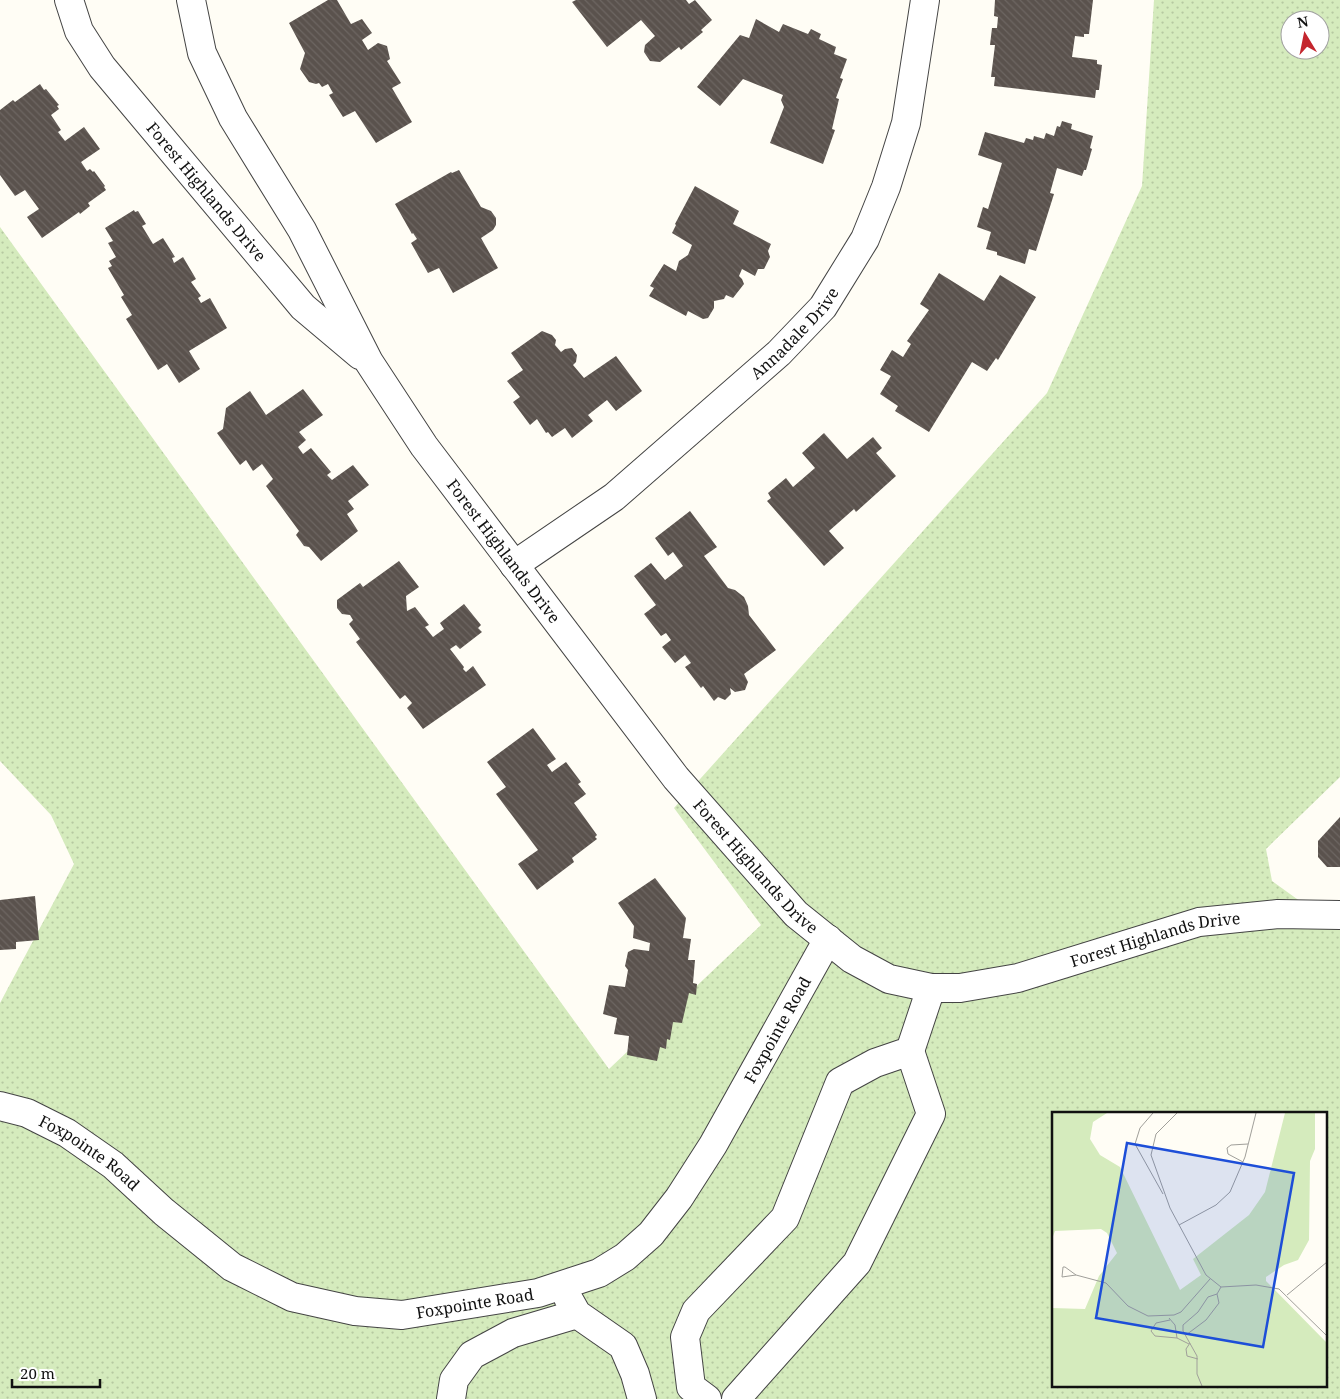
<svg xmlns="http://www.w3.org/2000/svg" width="1340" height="1399" viewBox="0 0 1340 1399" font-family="'Noto Serif',serif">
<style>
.grass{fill:url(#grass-dots);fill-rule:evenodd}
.building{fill:url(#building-back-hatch)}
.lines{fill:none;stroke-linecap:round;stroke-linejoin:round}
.minor-casing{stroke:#444;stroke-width:30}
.minor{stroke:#fff;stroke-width:28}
.labels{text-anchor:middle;stroke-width:5;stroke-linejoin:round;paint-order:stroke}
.street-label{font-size:16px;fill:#111;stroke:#fff}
.inset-road{fill:none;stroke:#a09f9a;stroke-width:1}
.view{fill:#1d4ed8;fill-opacity:0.15;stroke:#1d4ed8;stroke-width:2.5}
.inset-edge{fill:none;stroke:#111;stroke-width:2.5}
</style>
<defs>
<pattern id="grass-dots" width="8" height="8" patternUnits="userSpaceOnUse" patternTransform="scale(1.25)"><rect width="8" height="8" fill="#d5ebbd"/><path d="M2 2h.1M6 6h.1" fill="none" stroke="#b6c8a1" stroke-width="1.8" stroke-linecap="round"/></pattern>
<pattern id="building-back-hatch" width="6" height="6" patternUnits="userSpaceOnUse" patternTransform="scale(1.25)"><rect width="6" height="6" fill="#5a524d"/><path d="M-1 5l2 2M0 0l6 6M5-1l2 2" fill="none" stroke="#6d6662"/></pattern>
</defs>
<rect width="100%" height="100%" fill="#fffdf5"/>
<path class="grass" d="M1154 0H1340V777L1266 849 1272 881 1340 930V1399H0V1003L74 864 51 815 0 761V227L609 1069 761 925 674 808 1047 393 1142 186ZM1290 20H1320V50H1290ZM1054 1113H1326V1385H1054Z"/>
<g class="building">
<path d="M328 0H337L351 24 362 19 372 33 362 40 368 50 378 43 387 46 390 59 387 61 401 83 392 88 412 122 376 143 355 111 343 117 329 95 333 93 328 84 322 87 319 83 316 84 309 82 300 69 305 53 289 23Z"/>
<path d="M576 0H686L689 4 695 0 712 20 701 30 703 32 681 50 679 47 660 62 650 61 644 52 645 45 655 36 641 20 607 47 572 2Z"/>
<path d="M995 0H1093L1089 34H1084V37L1075 36 1072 57 1097 60V64L1102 65 1099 90H1096L1095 98 994 86 995 77H991L995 45H990L992 28H997L998 17 994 16Z"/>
<path d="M756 19 779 32 783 24 808 34 811 29 821 34 819 39 836 47 834 54 847 59 840 78 843 79 836 98 839 99 832 129 835 130 823 164 770 143 784 107 781 100 783 95 743 79 720 106 697 87 740 35 749 38Z"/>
<path d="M40 84 44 90 46 89 59 105 57 106 59 109 51 115 61 130 58 132 65 141 84 127 100 149 81 162 87 171 90 169 93 172 94 171 105 186 104 187 106 190 88 203 90 206 80 214 79 212 42 238 27 217 39 209 25 190 15 196 0 175V110L13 100 15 102Z"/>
<path d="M1062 121 1072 124 1071 129 1093 136 1090 148 1092 149 1086 170H1084L1082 176 1057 168 1050 193 1054 194 1036 251 1029 249 1025 264 997 255V252L986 249 991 232 977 227 983 207 988 209 1002 163 978 155 985 132 1024 143 1026 138 1033 140 1034 136 1044 139 1046 133 1054 136 1057 126 1060 127Z"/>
<path d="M459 170 481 207 491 211 496 218V225L493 230 481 238 498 268 453 293 439 268 428 273 411 243 417 239 413 233 412 234 395 204 451 172 452 173Z"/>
<path d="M695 186 739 211 733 224 771 244 768 251 770 257 764 269H758L755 276 742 269 739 276 742 279 744 284 733 298 726 295 724 299 714 301V308L708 318 703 319 688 311 686 316 649 296 654 288 650 286 664 264 676 271 679 261 688 255 692 245 672 233 676 225 675 224Z"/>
<path d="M134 210 135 212 138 211 146 224 142 226 153 244 163 238 175 257 172 258 174 263 183 257 196 279 191 282 201 296 198 298 201 303 210 298 227 328 189 351 200 369 179 383 167 364 158 370 126 319 132 315 121 297 124 295 108 268 112 266 109 261 116 257 108 243 113 241 105 228Z"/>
<path d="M939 273 984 301 1000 275 1036 297 998 360 996 358 987 371 972 362 929 432 895 411 898 406 880 394 891 376 880 370 892 350 903 357 911 344 907 341 929 310 920 304Z"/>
<path d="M542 331 552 335 556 340 555 345 561 352 565 349 572 348 577 355 576 362 573 365 584 378 616 356 642 391 616 411 607 400 588 415 593 421 572 438 565 428 552 437 548 432 546 433 537 419 530 425 513 402 520 397 507 381 523 370 511 353Z"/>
<path d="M303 389 323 415 299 432 306 440 298 447 303 454 311 448 331 472 327 475 332 480 353 465 369 485 348 501 354 509 347 514 358 531 321 561 309 547 304 546 296 535 299 531 266 486 273 479 262 464 253 471 246 460 240 465 217 433 223 429 226 408 250 391 266 415Z"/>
<path d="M824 433 847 459 873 437 882 448 876 453 896 476 856 512 854 509 829 531 844 548 824 566 767 501 771 498 768 493 786 478 793 487 815 468 802 453Z"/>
<path d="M690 511 717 547 704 556 728 588 735 590 744 597 748 606 749 615 776 650 744 674 748 682 745 690 735 692 730 688 731 694 725 700 718 697 714 701 703 686 701 688 685 667 691 663 685 655 675 663 662 647 671 640 666 633 661 636 644 614 656 605 634 576 651 563 665 580 683 566 673 552 668 556 655 538Z"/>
<path d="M399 561 419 587 406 596 407 611 415 607 429 625 425 627 433 637 444 629 440 623 464 604 481 625 478 628 482 632 460 649 456 645 450 649 464 667 463 669 466 672 473 666 486 685 423 729 407 708 412 703 405 695 400 699 356 642 360 639 349 624 353 620 350 615 342 614 337 608V600L360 583 363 587Z"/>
<path d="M533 728 556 759 547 765 552 772 566 762 581 782 578 784 586 794 574 803 597 835 595 837 597 839 572 858 574 862 537 890 518 864 538 850 496 794 506 787 487 762Z"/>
<path d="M1340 817V867H1327L1318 857V841Z"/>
<path d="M655 878 686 918 683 938 691 939 688 960H695L693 983 697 984 696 995 689 993 682 1023 673 1022 670 1040 667 1039 666 1049 660 1047 657 1061 627 1055 629 1036 614 1034 617 1018 603 1014 609 985 625 987 628 970 625 966 628 952 634 949 649 951 650 943 633 938 634 926 618 903Z"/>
<path d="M35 896 39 940 16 942V949L0 950V900Z"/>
</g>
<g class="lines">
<defs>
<g id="minor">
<path id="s1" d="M69 0 79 31 102 67 303 307 360 355"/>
<path id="s2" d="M191 0 202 53 233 118 302 230 369 362 424 446 676 778 796 914 852 959 889 979 931 988H960L1018 978 1199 922 1278 914 1340 915"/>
<path id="s3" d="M514 565 614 497 779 353 823 307 865 239 886 187 906 123 925 0"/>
<path id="s4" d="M0 1106 27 1113 67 1133 113 1165 164 1212 232 1267 292 1297 355 1311 402 1315 538 1293 599 1273 625 1257 651 1234 679 1198 713 1145 828 939"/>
<path d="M568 1298 577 1314 623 1346 635 1374 642 1399"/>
<path d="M451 1399 454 1380 472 1355 513 1333 577 1314"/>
<path d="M707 1399 691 1387 685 1337 696 1311 785 1218 840 1082 875 1063 910 1051 931 988"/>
<path d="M736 1399 857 1263 931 1114 910 1051"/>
</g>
</defs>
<use href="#minor" class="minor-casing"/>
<use href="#minor" class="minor"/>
</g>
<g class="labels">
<g class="street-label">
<text dy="6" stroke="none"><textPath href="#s1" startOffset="238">Forest Highlands Drive</textPath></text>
<text dy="6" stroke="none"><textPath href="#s3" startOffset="365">Annadale Drive</textPath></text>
<text dy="6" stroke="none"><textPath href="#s2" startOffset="638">Forest Highlands Drive</textPath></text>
<text dy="6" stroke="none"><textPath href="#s2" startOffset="1042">Forest Highlands Drive</textPath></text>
<text dy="6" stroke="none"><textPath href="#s2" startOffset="1492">Forest Highlands Drive</textPath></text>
<text dy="6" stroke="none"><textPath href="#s4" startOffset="972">Foxpointe Road</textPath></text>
<text dy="6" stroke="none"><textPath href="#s4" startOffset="102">Foxpointe Road</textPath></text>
<text dy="6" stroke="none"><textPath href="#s4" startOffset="538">Foxpointe Road</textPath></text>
</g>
</g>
<g transform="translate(1052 1112)">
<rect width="275" height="275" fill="#fffdf5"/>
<path d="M0 1H55L41 10 38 27 48 43 68 55 128 178 149 163 141 147 197 103 213 80 233 1H263V37L258 49 257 128 246 148 232 153 214 165V169L275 231V274H0V196L33 197 47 164 65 141 55 121 49 117 3 119 0 127Z" fill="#d5ebbd"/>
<path class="inset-road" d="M101 1 88 16 83 32 111 82M125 1 104 22 99 43 118 96 154 163 169 175 204 173 227 177 275 224M191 50 176 42 175 36 179 33 196 32M127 113 164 93 178 80 193 45 204 1M11 155H13L24 163 10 165ZM24 163 54 171 76 194 96 204 122 203 129 200 158 167M235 183 275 150M117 206 123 213 125 226 137 232M118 208 104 211 99 219 103 224 125 226M134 223 154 208 167 191 165 182M138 231 134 237 135 244 146 247M150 274 145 262V244L131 219V213L146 200 156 185 165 182 169 175"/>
<path class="view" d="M75 31 242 61 211 235 44 206Z"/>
<rect width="275" height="275" class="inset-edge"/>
</g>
<g transform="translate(1305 35) rotate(350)"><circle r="24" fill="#ffffff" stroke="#a0a0a0"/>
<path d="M0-4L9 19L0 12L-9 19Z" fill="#c4262e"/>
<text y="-8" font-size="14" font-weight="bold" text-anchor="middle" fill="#111111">N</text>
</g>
<path d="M12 1379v8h88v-8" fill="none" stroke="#111111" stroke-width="2.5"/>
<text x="20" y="1379" font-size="15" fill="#111111" stroke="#ffffff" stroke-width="4" paint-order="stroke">20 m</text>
</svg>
